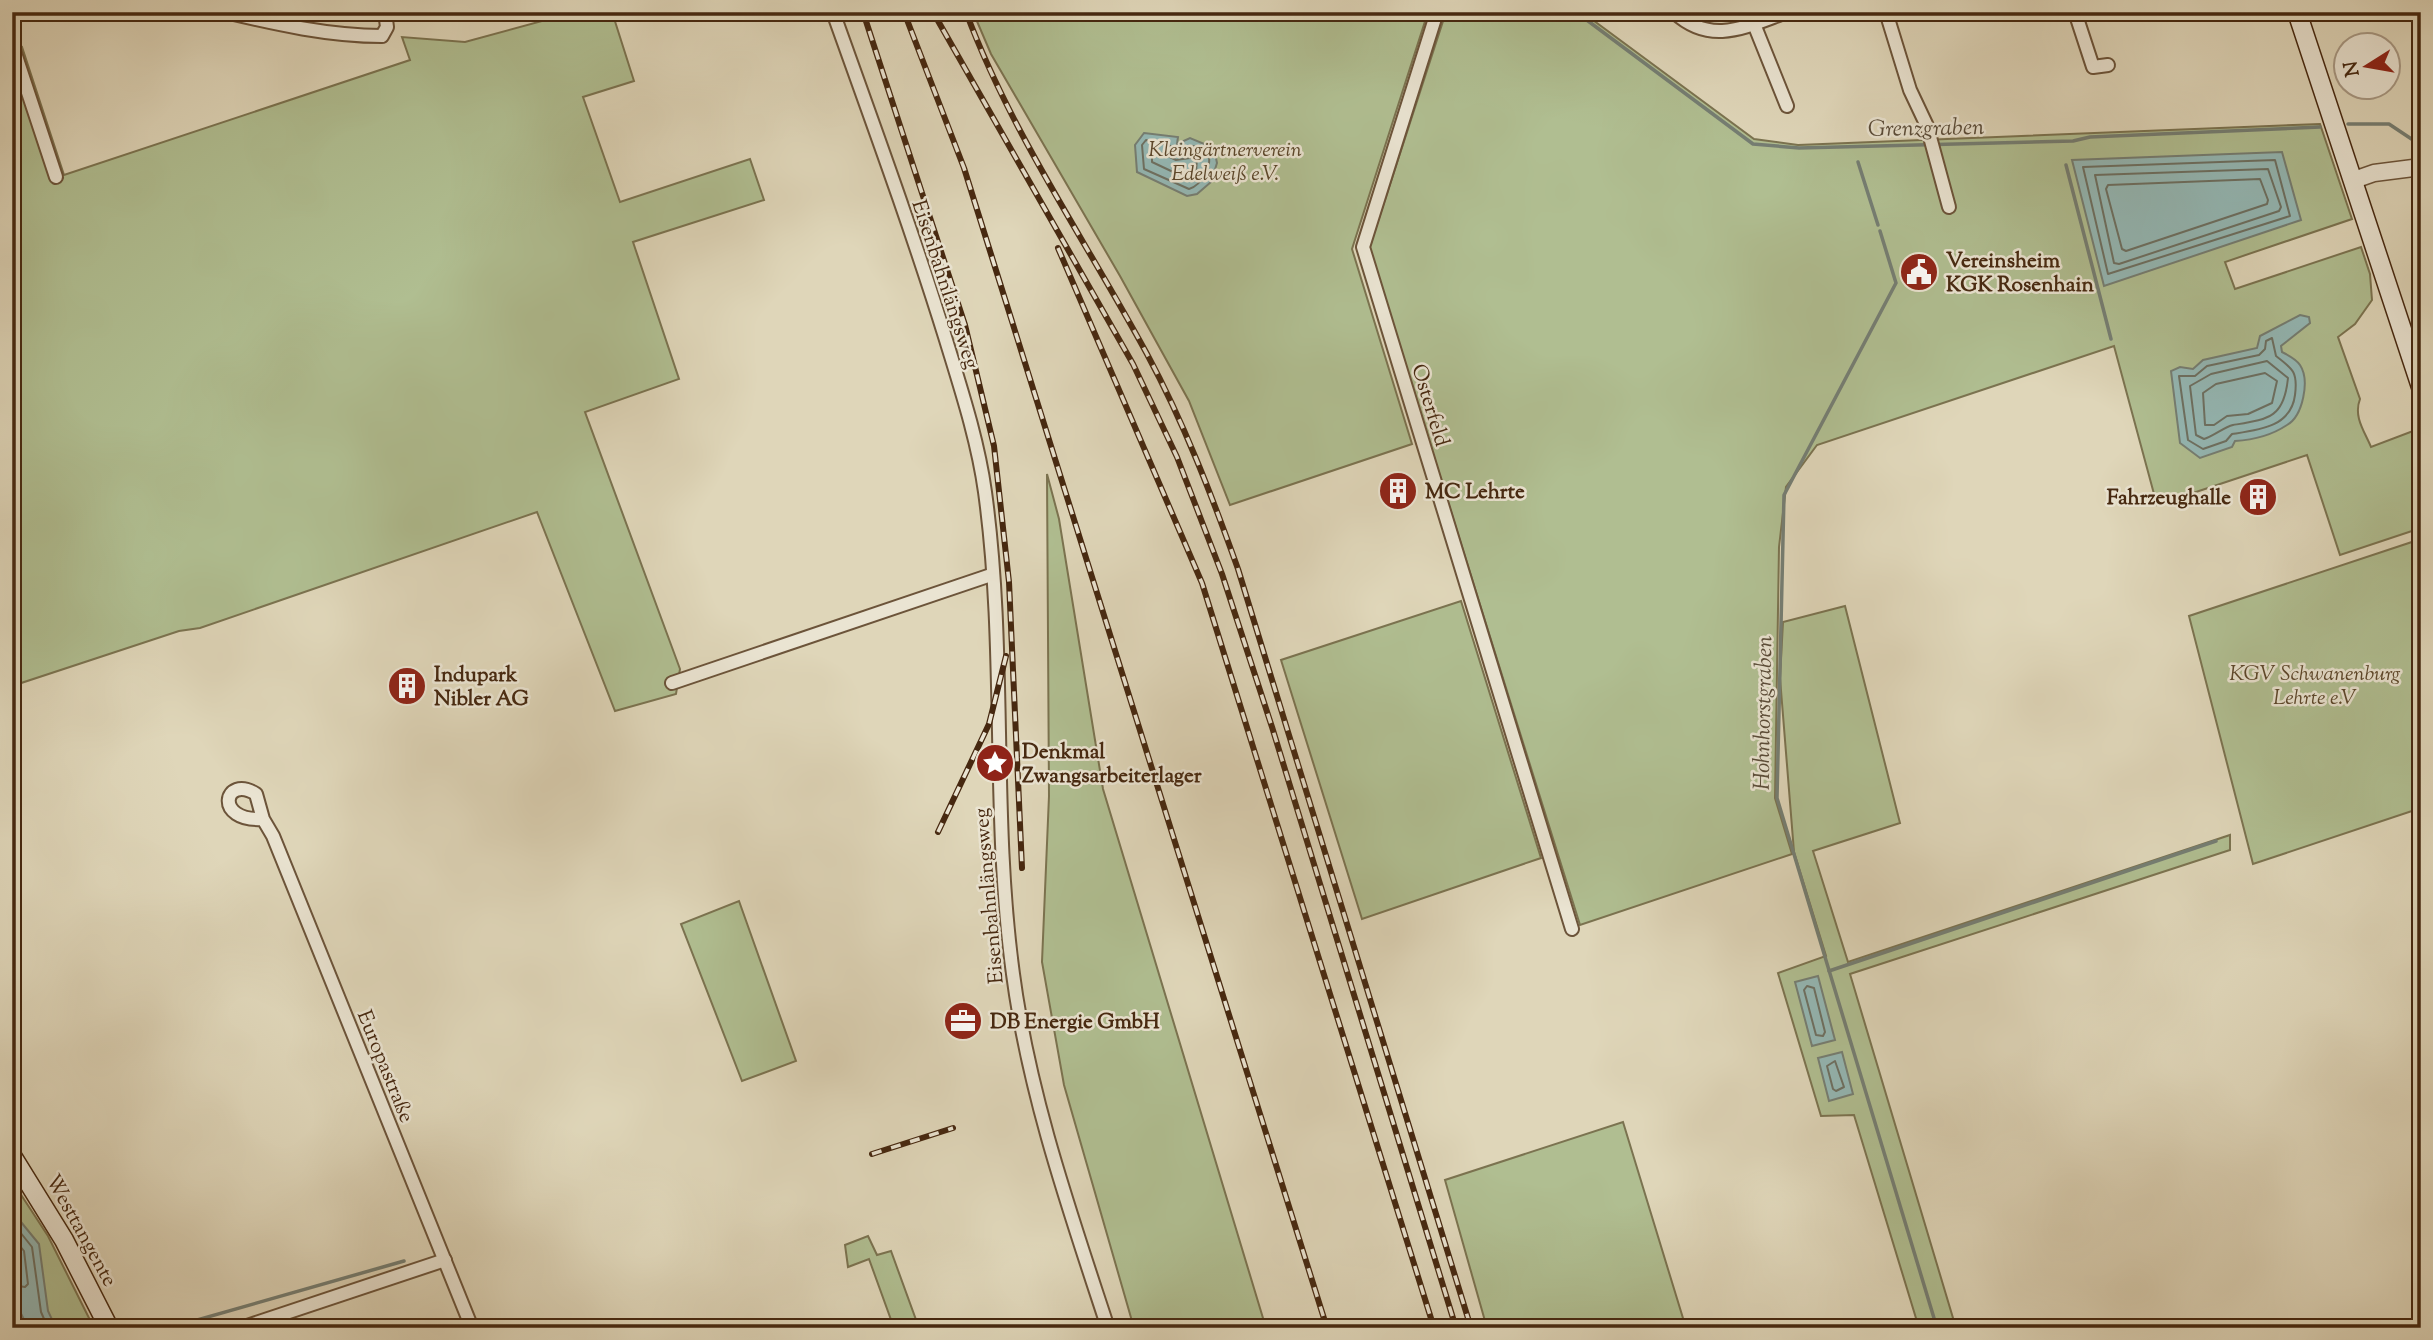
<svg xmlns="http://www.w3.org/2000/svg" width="2433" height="1340" viewBox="0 0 2433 1340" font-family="'Sorts Mill Goudy',serif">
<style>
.green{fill:#b0be91;stroke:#7b7350;stroke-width:2}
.water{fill:#94b8b5;stroke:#757e73;stroke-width:2}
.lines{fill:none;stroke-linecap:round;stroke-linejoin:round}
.shore{stroke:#6d7062;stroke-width:2}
.stream{stroke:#757e73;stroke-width:3.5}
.minor-casing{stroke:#6c543a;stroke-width:16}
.tertiary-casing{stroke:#6c543a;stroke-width:19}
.secondary-casing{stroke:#462810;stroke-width:21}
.minor{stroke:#eae4d2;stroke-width:12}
.tertiary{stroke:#eae4d2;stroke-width:16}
.secondary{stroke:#eae4d2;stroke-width:18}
.rail-casing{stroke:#462810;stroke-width:6}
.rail{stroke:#eae4d2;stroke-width:3.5;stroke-dasharray:10;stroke-linecap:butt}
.labels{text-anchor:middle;stroke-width:5;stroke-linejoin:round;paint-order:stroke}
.park-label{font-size:21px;font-style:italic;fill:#5b462a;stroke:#eae4d2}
.poi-label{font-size:21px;font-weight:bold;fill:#462810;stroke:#eae4d2;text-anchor:start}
.street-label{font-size:21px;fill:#462810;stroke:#eae4d2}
.water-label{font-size:23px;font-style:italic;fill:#5a4c39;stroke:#eae4d2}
</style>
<rect width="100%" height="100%" fill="#dfd6b9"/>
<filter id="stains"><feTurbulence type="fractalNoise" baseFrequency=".00286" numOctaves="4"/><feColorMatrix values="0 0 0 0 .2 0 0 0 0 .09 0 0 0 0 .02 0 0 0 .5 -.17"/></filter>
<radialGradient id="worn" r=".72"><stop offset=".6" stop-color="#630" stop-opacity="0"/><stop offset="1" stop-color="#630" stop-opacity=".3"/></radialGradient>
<g class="green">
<path d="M575 12H612L634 81 583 97 620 202 750 159 764 200 633 242 679 379 585 412 680 669 676 694 615 711 537 512 200 628 179 631 12 686V50L22 47 64 175 410 60 402 37 465 42Z"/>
<path d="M973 12H1428L1352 249 1412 444 1230 505 1189 401 1120 276 991 54Z"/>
<path d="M1446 12H1582L1754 139 1798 145 2320 124 2352 219 2225 262 2235 289 2361 247 2370 274 2372 300 2355 324 2338 337 2360 399C2353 417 2365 432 2371 447L2421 428V528L2340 555 2307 455 2157 505 2114 346 1817 445 1786 487 1779 547 1775 798 1792 854 1580 925 1369 249Z"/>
<path d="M1047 474 1059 519 1103 789 1266 1328H1134L1064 1085 1042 962 1049 796Z"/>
<path d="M2421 539V808L2253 864 2189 616Z"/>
<path d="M1461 601 1541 858 1362 919 1281 660Z"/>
<path d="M1845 606 1900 823 1813 851 1848 962 2230 835V850L1850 974 1956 1328H1919L1854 1115 1821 1116 1778 973 1826 956 1794 852 1780 678 1783 622Z"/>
<path d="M739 901 796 1061 742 1081 681 924Z"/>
<path d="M1623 1122 1686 1328H1487L1445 1180Z"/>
<path d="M12 1181 48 1236 94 1328H12Z"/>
<path d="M868 1236 877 1255 891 1251 919 1328H894L869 1259 848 1267 845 1245Z"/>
</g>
<g class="water">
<path d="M1144 133 1178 137 1177 144 1190 138 1214 148 1217 163 1211 182 1197 194 1187 196 1137 172 1135 145Z"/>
<path d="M2282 152 2301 220 2104 286 2072 160Z"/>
<path d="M2300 315 2309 317 2310 323 2281 346 2282 352C2288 355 2296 359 2300 365 2310 380 2303 416 2287 425 2272 435 2253 440 2235 441L2232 447 2200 458 2180 443 2171 371 2180 367 2193 369 2203 360 2257 348 2260 336Z"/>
<path d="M1818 976 1835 1040 1812 1046 1795 982Z"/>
<path d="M1842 1052 1853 1094 1829 1101 1818 1058Z"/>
<path d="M12 1211 39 1244 48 1311 56 1328H28L12 1295Z"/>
</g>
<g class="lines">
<g class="shore">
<path d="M1146 140 1169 145 1176 151 1193 146 1208 152C1213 165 1202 185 1189 189L1144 169 1142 145Z"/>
<path d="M1157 151 1176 160 1197 157 1196 173 1188 179 1152 162V153Z"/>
<path d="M2275 160 2290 216 2108 274 2083 167Z"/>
<path d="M2268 169 2281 207 2279 211 2119 264 2114 263 2095 175Z"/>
<path d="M2260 179 2268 200 2267 204 2126 251 2122 249 2106 189 2108 185Z"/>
<path d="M2272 338 2276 356C2293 369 2298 372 2295 395 2291 427 2259 430 2232 434L2226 441 2203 449 2188 440 2179 376H2195L2207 366 2259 355 2265 349 2266 341Z"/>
<path d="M2267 361 2288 378C2284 418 2269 419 2233 425 2224 427 2214 436 2204 439L2196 435 2190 386 2211 374Z"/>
<path d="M2265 373 2277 381 2272 403 2248 414 2227 416 2214 425H2205L2203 393 2216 384Z"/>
<path d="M1807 986 1814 988 1825 1032 1823 1036 1816 1035 1804 990Z"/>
<path d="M1835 1061 1844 1087 1836 1091 1833 1089 1827 1066Z"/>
<path d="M12 1222 32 1247 41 1312 48 1328"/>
<path d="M12 1236 24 1251 28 1284 25 1287 12 1285"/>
</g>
<g class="stream">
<path d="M1576 12 1753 144 1799 148 2073 141 2090 137 2320 127"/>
<path d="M2348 124H2389L2419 144"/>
<path d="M1858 162 1878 225"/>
<path d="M2066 165 2111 339"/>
<path d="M1880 231 1896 283 1784 495 1777 798 1937 1328"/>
<path d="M1829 971 2216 841"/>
<path d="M169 1328 404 1261"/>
</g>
<defs>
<g id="minor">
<path d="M225 12C276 24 329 36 382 36L387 27 385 12"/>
<path d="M833 12C872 121 912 230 946 340 961 389 978 441 985 492 1007 651 991 814 1013 974 1029 1095 1070 1212 1108 1328"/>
<path d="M1437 12 1363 247 1572 929"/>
<path d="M1674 12C1711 46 1745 27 1787 12"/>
<path d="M1886 12 1910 90 1927 126 1949 207"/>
<path d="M2075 12 2093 67 2108 65"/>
<path d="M1754 24 1787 106"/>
<path d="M12 44 56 177"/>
<path d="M672 683 991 575"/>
<path d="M263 819C213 822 224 774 256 794L263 819 273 836 472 1328"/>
<path d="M241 1328 445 1260"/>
</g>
<path id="tertiary" d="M2354 180 2374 173 2421 167"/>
<g id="secondary">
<path d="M2297 12 2421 387"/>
<path d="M12 1156 64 1240 109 1328"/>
</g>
</defs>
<use href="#minor" class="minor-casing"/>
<use href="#tertiary" class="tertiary-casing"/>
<use href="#secondary" class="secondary-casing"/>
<use href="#minor" class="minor"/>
<use href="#tertiary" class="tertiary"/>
<use href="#secondary" class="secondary"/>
<defs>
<g id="rail">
<path d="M863 12 965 325 994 446 1009 582 1022 868"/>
<path d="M904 12 964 168 1327 1328"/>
<path d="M933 12 1133 364 1177 457 1222 574 1272 727 1456 1328"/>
<path d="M966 12C1011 133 1086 241 1147 354 1184 423 1212 496 1238 569L1471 1328"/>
<path d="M1058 248 1202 583 1434 1328"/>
<path d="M938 832 989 724 1006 656"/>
<path d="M872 1154 953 1128"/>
</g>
</defs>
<use href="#rail" class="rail-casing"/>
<use href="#rail" class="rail"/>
</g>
<defs>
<symbol id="civic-disc" viewBox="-11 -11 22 22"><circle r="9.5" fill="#8f2418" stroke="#eae4d2"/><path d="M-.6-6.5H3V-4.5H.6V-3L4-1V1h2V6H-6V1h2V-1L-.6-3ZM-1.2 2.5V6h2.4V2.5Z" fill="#fff"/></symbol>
<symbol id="building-disc" viewBox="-11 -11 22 22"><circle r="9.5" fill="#8f2418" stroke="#eae4d2"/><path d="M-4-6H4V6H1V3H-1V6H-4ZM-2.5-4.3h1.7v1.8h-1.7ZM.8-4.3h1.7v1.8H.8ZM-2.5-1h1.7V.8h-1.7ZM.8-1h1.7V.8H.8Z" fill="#fff"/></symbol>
<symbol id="sight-disc" viewBox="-11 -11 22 22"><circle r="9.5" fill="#8f2418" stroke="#eae4d2"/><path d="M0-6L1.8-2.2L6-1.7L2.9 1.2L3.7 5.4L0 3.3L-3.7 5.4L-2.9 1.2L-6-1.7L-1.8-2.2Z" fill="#fff"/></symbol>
<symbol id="office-disc" viewBox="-11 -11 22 22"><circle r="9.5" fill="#8f2418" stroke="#eae4d2"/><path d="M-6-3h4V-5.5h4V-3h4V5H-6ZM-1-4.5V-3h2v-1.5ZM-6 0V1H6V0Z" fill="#fff"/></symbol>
</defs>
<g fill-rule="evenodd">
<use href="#civic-disc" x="1897" y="250" width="44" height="44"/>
<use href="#building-disc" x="1376" y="469" width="44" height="44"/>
<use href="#building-disc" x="2236" y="475" width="44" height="44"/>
<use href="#building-disc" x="385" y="664" width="44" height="44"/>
<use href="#sight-disc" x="973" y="741" width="44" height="44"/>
<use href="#office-disc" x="941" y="999" width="44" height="44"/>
</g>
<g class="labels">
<g class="park-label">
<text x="1225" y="156">Kleingärtnerverein<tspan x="1225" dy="24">Edelweiß e.V.</tspan></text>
<text x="2315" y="680">KGV Schwanenburg<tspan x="2315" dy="24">Lehrte e.V</tspan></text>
</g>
<g class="poi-label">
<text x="1946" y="267">Vereinsheim<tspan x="1946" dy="24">KGK Rosenhain</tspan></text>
<text x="1425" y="498">MC Lehrte</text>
<text x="2231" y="504" text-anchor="end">Fahrzeughalle</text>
<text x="434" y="681">Indupark<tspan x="434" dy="24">Nibler AG</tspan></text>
<text x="1022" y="758">Denkmal<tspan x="1022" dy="24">Zwangsarbeiterlager</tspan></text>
<text x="990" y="1028">DB Energie GmbH</text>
</g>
<g class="street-label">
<text transform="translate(946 284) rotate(72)" y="7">Eisenbahnlängsweg</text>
<text transform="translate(1431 405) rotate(73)" y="7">Osterfeld</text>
<text transform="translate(988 896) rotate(-95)" y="7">Eisenbahnlängsweg</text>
<text transform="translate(386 1066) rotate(68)" y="7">Europastraße</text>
<text transform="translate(82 1230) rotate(61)" y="7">Westtangente</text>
</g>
<g class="water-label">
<text transform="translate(1926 127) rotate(-1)" y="8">Grenzgraben</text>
<text transform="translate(1762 713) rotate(-89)" y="8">Hohnhorstgraben</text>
</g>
</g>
<rect width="2433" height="1340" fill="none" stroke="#dfd6b9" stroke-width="42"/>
<rect x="14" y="14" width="2405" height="1312" fill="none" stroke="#462810" stroke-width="3.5"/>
<rect x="21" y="21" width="2391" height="1298" fill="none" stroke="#462810" stroke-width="2"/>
<g transform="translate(2367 66) rotate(259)"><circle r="33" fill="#eae4d2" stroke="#a89984" stroke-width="2"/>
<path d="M0-5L12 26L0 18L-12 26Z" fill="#8f2418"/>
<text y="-10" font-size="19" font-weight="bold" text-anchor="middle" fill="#462810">N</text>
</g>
<rect width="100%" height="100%" filter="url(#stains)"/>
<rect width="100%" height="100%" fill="url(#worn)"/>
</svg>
